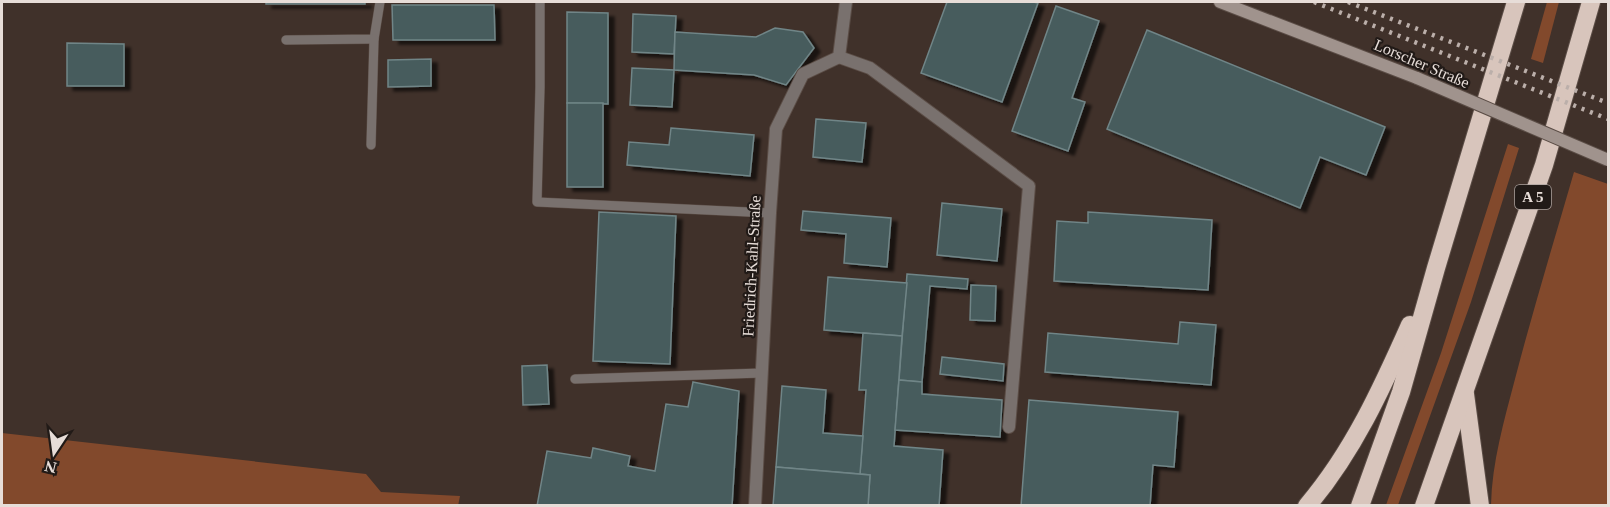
<svg xmlns="http://www.w3.org/2000/svg" width="1610" height="507" viewBox="0 0 1610 507" font-family="'Times New Roman',serif">
<style>
.green{fill:#82492c}
.building{fill:#475c5d;stroke:#708587;stroke-width:1.5;filter:url(#shadow)}
.lines{fill:none;stroke-linecap:round;stroke-linejoin:round}
.lane-casing{stroke:#5b4d46;stroke-width:10}
.street-casing{stroke:#5b4d46;stroke-width:14}
.secondary-casing{stroke:#5b4d46;stroke-width:14}
.highway-casing{stroke:#5b4d46;stroke-width:20}
.lane{stroke:#79716e;stroke-width:9}
.street{stroke:#79716e;stroke-width:12}
.secondary{stroke:#a0938d;stroke-width:12}
.highway{stroke:#d8c5bc;stroke-width:18}
.rail{stroke:#bbafaa;stroke-width:4.5;stroke-dasharray:3 6;stroke-linecap:butt}
.secondary-bridge-casing{stroke:#5b4d46;stroke-width:14;stroke-linecap:butt}
.secondary-bridge{stroke:#a0938d;stroke-width:12}
.labels{text-anchor:middle;stroke-width:4.5;stroke-linejoin:round;paint-order:stroke}
.shield{fill:#211a17;stroke:#aca29e;stroke-width:1.5}
.shield-label{font-size:15px;font-weight:bold;fill:#e7ddd8}
.street-label{font-size:16px;fill:#e7ddd8;stroke:#211a17}
</style>
<defs>
<filter id="shadow"><feDropShadow dx="6" dy="4" stdDeviation="1.5" flood-color="#0009"/></filter>
</defs>
<rect width="100%" height="100%" fill="#40312a"/>
<g class="green">
<path d="M1547 2H1559L1543 63 1531 59Z"/>
<path d="M1508 144 1519 148 1471 302 1398 505H1386L1441 353Z"/>
<path d="M1574 172 1608 184V505H1491C1492 462 1504 421 1515 379 1533 310 1554 241 1574 172Z"/>
<path d="M2 433 366 474 381 492 460 496 458 506 2 505Z"/>
</g>
<g class="building">
<rect x="266" y="2" width="99" height="2"/>
<path d="M947 2H1033L1038 3 1002 102 921 73Z"/>
<path d="M392 5H494L495 40H393Z"/>
<path d="M1056 6 1099 21 1072 98 1085 102 1068 151 1012 131Z"/>
<path d="M567 12 608 13V104L567 103Z"/>
<path d="M633 14 676 16 674 54 632 52Z"/>
<path d="M775 28 803 32 814 48 786 85 754 75 674 70 675 32 756 37Z"/>
<path d="M1147 30 1385 127 1366 175 1320 157 1300 208 1107 129Z"/>
<path d="M67 43 124 44V86H67Z"/>
<path d="M431 59V86L388 87V60Z"/>
<path d="M632 68 674 70 672 107 630 105Z"/>
<rect x="567" y="103" width="36" height="84"/>
<path d="M816 119 866 123 862 162 813 157Z"/>
<path d="M671 128 754 135 750 176 627 165 629 142 669 145Z"/>
<path d="M942 203 1002 209 997 261 937 255Z"/>
<path d="M803 211 891 218 887 267 844 263 846 234 801 230Z"/>
<path d="M599 212 676 216 670 364 593 361Z"/>
<path d="M1088 212 1212 220 1208 290 1054 281 1057 221 1088 223Z"/>
<path d="M907 274 968 279 967 289 930 286 922 382 899 380Z"/>
<path d="M828 277 907 283 902 336 824 330Z"/>
<path d="M971 285 996 286 995 321 970 320Z"/>
<path d="M1180 322 1216 325 1211 385 1045 372 1048 333 1178 344Z"/>
<path d="M863 333 902 336 894 446 943 450 939 506H868L870 475 860 474 866 390H859Z"/>
<path d="M942 357 1004 364 1003 381 940 374Z"/>
<path d="M547 365 549 404 523 405 522 366Z"/>
<path d="M899 380 922 382V394L1002 400 1000 437 895 430Z"/>
<path d="M693 382 739 391 732 506H537L547 451 591 458 593 448 630 456 628 466 655 471 666 404 688 407Z"/>
<path d="M782 386 826 390 823 433 863 436 860 474 776 467Z"/>
<path d="M1029 400 1178 412 1174 467 1153 465 1150 506H1021Z"/>
<path d="M776 467 870 475 868 506H773Z"/>
</g>
<g class="lines">
<defs>
<g id="lane">
<path d="M540 2V87L537 202 770 213"/>
<path d="M286 40 374 39 380 2"/>
<path d="M371 145 374 39"/>
<path d="M575 379 762 373"/>
</g>
<g id="street">
<path d="M839 57 870 68 1029 186 1009 427"/>
<path d="M755 506 770 213 776 129 803 74 839 57 846 2"/>
</g>
<path id="secondary" d="M1220 2 1417 78"/>
<g id="highway">
<path d="M1465 394 1480 506"/>
<path d="M1307 506C1353 452 1382 388 1410 325"/>
<path d="M1360 506 1401 392 1436 268 1516 2"/>
<path d="M1424 506 1544 165 1591 2"/>
</g>
</defs>
<use href="#lane" class="lane-casing"/>
<use href="#street" class="street-casing"/>
<use href="#secondary" class="secondary-casing"/>
<use href="#highway" class="highway-casing"/>
<use href="#lane" class="lane"/>
<use href="#street" class="street"/>
<use href="#secondary" class="secondary"/>
<use href="#highway" class="highway"/>
<g class="rail">
<path d="M1314 2 1608 119"/>
<path d="M1348 2 1608 103"/>
</g>
<defs>
<path id="secondary-bridge" d="M1417 78 1608 160"/>
</defs>
<use href="#secondary-bridge" class="secondary-bridge-casing"/>
<use href="#secondary-bridge" class="secondary-bridge"/>
</g>
<g class="labels">
<rect class="shield" x="1515" y="185" width="36" height="24" rx="4.5"/>
<g class="shield-label">
<text x="1533" y="202">A 5</text>
</g>
<g class="street-label">
<text transform="translate(1422 63) rotate(23)" y="6">Lorscher Straße</text>
<text transform="translate(751 266) rotate(-87)" y="6">Friedrich-Kahl-Straße</text>
</g>
</g>
<rect width="1610" height="507" fill="none" stroke="#e7ddd8" stroke-width="6"/>
<g transform="translate(54 453) rotate(193)" stroke="#211a17" stroke-width="4.5" paint-order="stroke">
<path d="M0-4.5L10 22L0 15L-10 22Z" fill="#e7ddd8"/>
<text y="-9" font-size="16" font-weight="bold" text-anchor="middle" fill="#e7ddd8">N</text>
</g>
</svg>
